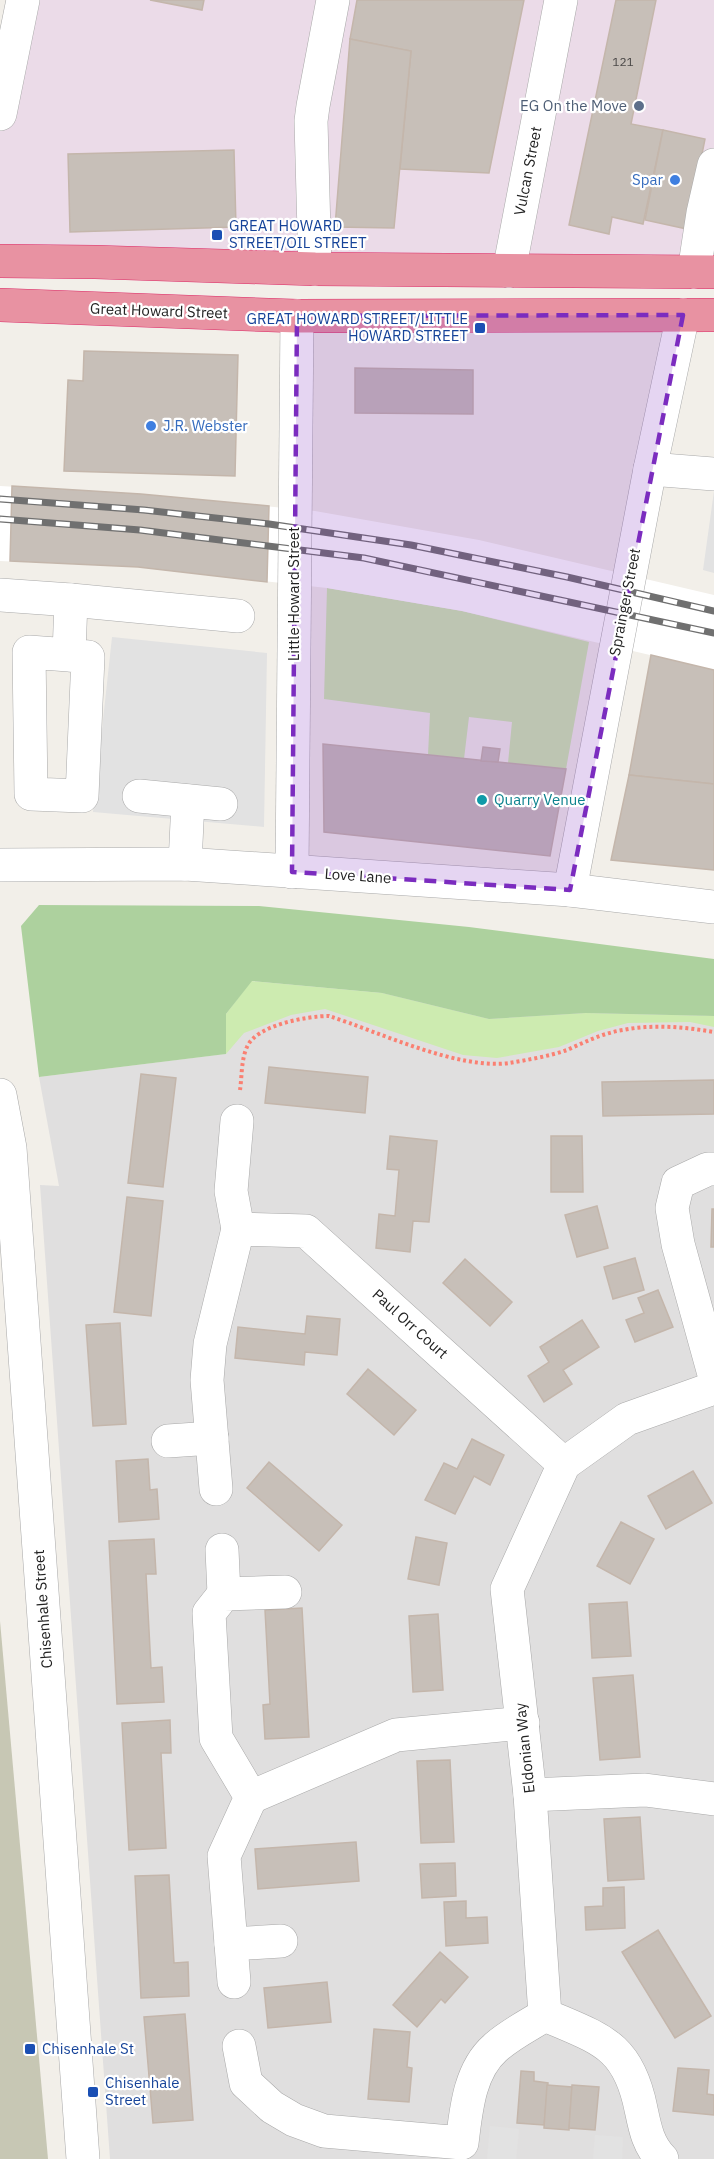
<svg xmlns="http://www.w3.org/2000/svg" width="714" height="2159" viewBox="0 0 714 2159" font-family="'IBM Plex Sans',sans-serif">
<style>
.residential{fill:#e0dfdf}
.industrial{fill:#ebdbe8}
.construction{fill:#c7c7b4}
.grass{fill:#cdebb0}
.forest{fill:#add19e}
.parking{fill:#e2e2e2}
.pier{fill:#fff}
.building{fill:#c7bfb8;stroke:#c4b6ab;stroke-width:1.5}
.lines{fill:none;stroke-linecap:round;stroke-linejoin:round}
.minor-casing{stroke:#a9a9a9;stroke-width:34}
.highway-casing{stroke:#dc2a67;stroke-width:34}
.path{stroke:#fa8072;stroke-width:4;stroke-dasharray:3 3;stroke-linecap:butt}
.minor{stroke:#fff;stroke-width:33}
.highway{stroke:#e892a2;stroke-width:33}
.rail-casing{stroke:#707070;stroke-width:7}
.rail{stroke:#fff;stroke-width:4.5;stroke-dasharray:14;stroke-linecap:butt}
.marked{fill:#7b2cbf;fill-opacity:0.2;stroke:#7b2cbf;stroke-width:4.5;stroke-dasharray:12 8;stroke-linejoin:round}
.service-dot{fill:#5c6f8a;stroke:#fff;stroke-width:2}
.shop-dot{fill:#3f7fe0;stroke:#fff;stroke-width:2}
.transit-dot{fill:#1a4fb4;stroke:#fff;stroke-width:2}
.culture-dot{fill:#0f9aa8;stroke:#fff;stroke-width:2}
.labels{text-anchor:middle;stroke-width:4.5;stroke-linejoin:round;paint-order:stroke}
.number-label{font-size:12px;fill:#4b4948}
.service-label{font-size:15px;fill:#4e5e75;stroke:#fff;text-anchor:end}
.street-label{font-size:15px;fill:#222;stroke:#fff}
.shop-label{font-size:15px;fill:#366cbe;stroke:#fff;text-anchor:end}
.transit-label{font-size:15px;fill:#164399;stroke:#fff;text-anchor:start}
.culture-label{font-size:15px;fill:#0d838f;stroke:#fff;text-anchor:start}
</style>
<rect width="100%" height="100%" fill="#f2efe9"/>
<path class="residential" d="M382 993 714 1016V2159H110L40 1185 59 1186 39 1077 225 1054 226 1014Z"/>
<path class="industrial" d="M23 0H714V263L0 261V114Z"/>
<path class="construction" d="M0 1621 48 2159H0Z"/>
<g class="grass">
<path d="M327 588 462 611 589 642 566 769 508 763 512 722 469 717 464 759 428 755 430 713 324 699Z"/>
<path d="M251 981 382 993 489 1019 586 1013 714 1016V1027L690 1022 628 1023 598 1031 559 1047 497 1058 463 1055 325 1009 291 1015 244 1033 226 1054V1014Z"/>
</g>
<path class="forest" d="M39 905 259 906 469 927 714 959V1016L586 1013 489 1019 382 993 252 981 226 1014V1054L39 1077 21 926Z"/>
<g class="parking">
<path d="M714 491V573L703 570Z"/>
<path d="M112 637 267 653 264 827 93 812Z"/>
<path d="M490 2126 519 2129 516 2159H487Z"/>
<path d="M595 2135 623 2137 622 2159H593Z"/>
</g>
<path class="pier" d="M0 486 141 494 315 511 479 540 714 595V670L462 611 327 588 138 567 0 561Z"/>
<g class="building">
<path d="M150 0H204L202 10Z"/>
<path d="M357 0H524L489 173 400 169 411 51 350 39Z"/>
<path d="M616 0H656L631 124 663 130 643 224 612 217 609 234 569 225Z"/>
<path d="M350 39 411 51 394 228 335 227Z"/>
<path d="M663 130 705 139 687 229 645 220Z"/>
<path d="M234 150 236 227 70 232 68 154Z"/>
<path d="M84 351 238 355 235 476 64 471 68 380 83 381Z"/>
<path d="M355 368 473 370V414L355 413Z"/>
<path d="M12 486 141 494 269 506 267 582 138 567 10 561Z"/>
<path d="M651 655 714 670V784L629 775Z"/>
<path d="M323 744 566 769 550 856 324 832Z"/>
<path d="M483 747 500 749 498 762 481 761Z"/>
<path d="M629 775 714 784V870L611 860Z"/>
<path d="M269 1067 368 1077 365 1113 265 1103Z"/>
<path d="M141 1074 176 1078 163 1187 128 1183Z"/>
<path d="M714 1080V1114L603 1116 602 1082Z"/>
<path d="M390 1136 437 1141 429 1222 413 1221 410 1252 376 1248 379 1214 395 1216 399 1170 387 1169Z"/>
<path d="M551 1136H582L583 1192H551Z"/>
<path d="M127 1197 163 1201 151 1316 114 1312Z"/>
<path d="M597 1206 608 1248 577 1257 565 1215Z"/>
<path d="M712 1209H714V1247H711Z"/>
<path d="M635 1258 644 1290 613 1299 604 1267Z"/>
<path d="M465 1259 512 1302 490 1326 443 1283Z"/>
<path d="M658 1290 673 1327 635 1342 626 1320 644 1313 638 1298Z"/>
<path d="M307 1316 340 1319 337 1355 305 1352 304 1365 235 1358 238 1327 305 1334Z"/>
<path d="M582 1320 599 1347 563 1370 572 1384 544 1402 528 1376 549 1362 540 1347Z"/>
<path d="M120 1323 126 1424 93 1426 86 1325Z"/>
<path d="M368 1369 416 1410 394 1435 347 1394Z"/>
<path d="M472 1439 504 1455 490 1485 474 1476 455 1514 425 1500 444 1463 457 1469Z"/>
<path d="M148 1459 150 1490 157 1489 159 1519 119 1522 116 1461Z"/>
<path d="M269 1462 342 1525 319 1551 247 1488Z"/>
<path d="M693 1471 712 1503 666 1529 648 1496Z"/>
<path d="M621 1522 654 1539 630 1584 597 1566Z"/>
<path d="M416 1537 447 1543 439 1585 408 1579Z"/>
<path d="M154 1539 156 1574H146L151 1668 162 1667 164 1702 117 1704 109 1541Z"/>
<path d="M627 1602 631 1656 592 1658 589 1604Z"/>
<path d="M302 1608 309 1737 265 1739 263 1705 270 1704 265 1610Z"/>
<path d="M438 1614 443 1690 413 1692 409 1616Z"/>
<path d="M633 1675 640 1757 600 1760 593 1678Z"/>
<path d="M170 1720 171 1753H161L166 1848 129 1850 122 1723Z"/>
<path d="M450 1760 454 1842 421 1843 417 1761Z"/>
<path d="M640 1817 644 1879 608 1881 604 1819Z"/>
<path d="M356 1842 359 1881 258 1889 255 1849Z"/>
<path d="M455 1863 456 1896 422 1898 420 1864Z"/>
<path d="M169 1875 174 1963 188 1962 189 1996 141 1998 135 1876Z"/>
<path d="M624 1887 625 1928 586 1930 585 1907 603 1906V1888Z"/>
<path d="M466 1901V1918L487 1917 488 1943 446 1946 444 1902Z"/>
<path d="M658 1930 711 2016 675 2038 622 1952Z"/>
<path d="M440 1952 468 1977 445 2003 441 1999 417 2027 393 2005Z"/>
<path d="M327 1982 331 2022 268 2028 264 1988Z"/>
<path d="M185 2014 193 2120 153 2123 144 2017Z"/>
<path d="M374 2029 410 2032 407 2067 412 2068 409 2102 368 2099Z"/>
<path d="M678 2068 709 2070 707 2094 714 2095V2115L673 2111Z"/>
<path d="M521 2071 534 2072V2081L548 2083 544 2125 517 2123Z"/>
<path d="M547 2085 572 2087 569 2130 544 2128Z"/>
<path d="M572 2085 599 2087 595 2130 569 2128Z"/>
</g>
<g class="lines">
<defs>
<g id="minor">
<path d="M0 114 23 0"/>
<path d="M315 269 311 121 313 106 333 0"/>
<path d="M509 271 561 0"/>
<path d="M694 272 703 213 714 165"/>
<path d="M650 469 714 474"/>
<path d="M0 595 71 600 238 616"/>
<path d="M69 655 88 657 82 796 31 794 29 652 69 655 71 600"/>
<path d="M139 796 221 804"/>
<path d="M185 864 188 801"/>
<path d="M0 865 185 864 570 890 714 907"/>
<path d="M292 872 297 316"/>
<path d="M570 890 650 469 683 315"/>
<path d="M0 1095 10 1148 83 2159"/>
<path d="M237 1121 231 1191 238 1229"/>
<path d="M714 1169H708L678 1183 672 1208 678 1244 714 1374"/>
<path d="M168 1441 212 1438"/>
<path d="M216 1489 207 1380 210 1344 238 1229 306 1231 564 1464"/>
<path d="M222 1550 224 1594"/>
<path d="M530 1795 645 1790 714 1799"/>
<path d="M251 1797 396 1735 523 1723"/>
<path d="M231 1944 281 1941"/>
<path d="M234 1982 224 1856 251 1797 216 1738 209 1613 224 1594 285 1592"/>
<path d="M239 2046 246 2083 272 2107 294 2120 324 2131 462 2143C466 2111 469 2071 495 2048 509 2035 529 2025 545 2015"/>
<path d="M662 2159C648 2145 645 2128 641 2109 628 2044 600 2039 545 2015L530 1795 507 1589 564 1464 627 1419 714 1388"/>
</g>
<g id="highway">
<path d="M0 261 95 262 315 269 714 272"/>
<path d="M0 305 297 316 714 315"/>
</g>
</defs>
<use href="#minor" class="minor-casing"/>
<use href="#highway" class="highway-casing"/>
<path class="path" d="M240 1090C242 1077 241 1060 247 1047 256 1025 307 1016 329 1016 379 1032 458 1070 509 1063 527 1060 550 1056 567 1050 585 1042 603 1033 623 1030 653 1024 684 1027 714 1032"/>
<use href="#minor" class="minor"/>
<use href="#highway" class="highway"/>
<defs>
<g id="rail">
<path d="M0 499 144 510 269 524 411 545 567 577 714 611"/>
<path d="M0 519 140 530 364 558 714 633"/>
</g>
</defs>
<use href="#rail" class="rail-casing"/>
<use href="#rail" class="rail"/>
</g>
<path class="marked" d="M683 315 570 890 292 872 297 316Z"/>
<circle class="service-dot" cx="639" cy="106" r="6"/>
<g class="shop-dot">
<circle cx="675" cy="180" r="6"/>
<circle cx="151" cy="426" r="6"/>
</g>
<g class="transit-dot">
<rect x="211" y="229" width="12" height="12" rx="3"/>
<rect x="474" y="322" width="12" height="12" rx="3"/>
<rect x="24" y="2043" width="12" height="12" rx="3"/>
<rect x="87" y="2086" width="12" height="12" rx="3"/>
</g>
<circle class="culture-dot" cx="482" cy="800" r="6"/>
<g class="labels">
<g class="number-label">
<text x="623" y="66">121</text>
</g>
<g class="service-label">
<text x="627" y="111">EG On the Move</text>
</g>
<g class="street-label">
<text transform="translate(528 171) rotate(-79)" y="5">Vulcan Street</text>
<text transform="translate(159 311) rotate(2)" y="5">Great Howard Street</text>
<text transform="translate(294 594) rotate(-90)" y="5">Little Howard Street</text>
<text transform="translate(625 602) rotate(-79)" y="5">Sprainger Street</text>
<text transform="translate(358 876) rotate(4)" y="5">Love Lane</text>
<text transform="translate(410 1324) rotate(42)" y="5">Paul Orr Court</text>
<text transform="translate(43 1609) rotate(-94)" y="5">Chisenhale Street</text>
<text transform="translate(525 1748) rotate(-96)" y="5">Eldonian Way</text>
</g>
<g class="shop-label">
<text x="663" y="185">Spar</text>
<text x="163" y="431" text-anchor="start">J.R. Webster</text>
</g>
<g class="transit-label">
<text x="229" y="231">GREAT HOWARD<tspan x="229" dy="17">STREET/OIL STREET</tspan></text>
<text x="468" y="324" text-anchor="end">GREAT HOWARD STREET/LITTLE<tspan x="468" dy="17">HOWARD STREET</tspan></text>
<text x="42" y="2054">Chisenhale St</text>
<text x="105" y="2088">Chisenhale<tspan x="105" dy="17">Street</tspan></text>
</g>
<g class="culture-label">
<text x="494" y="805">Quarry Venue</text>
</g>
</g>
</svg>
